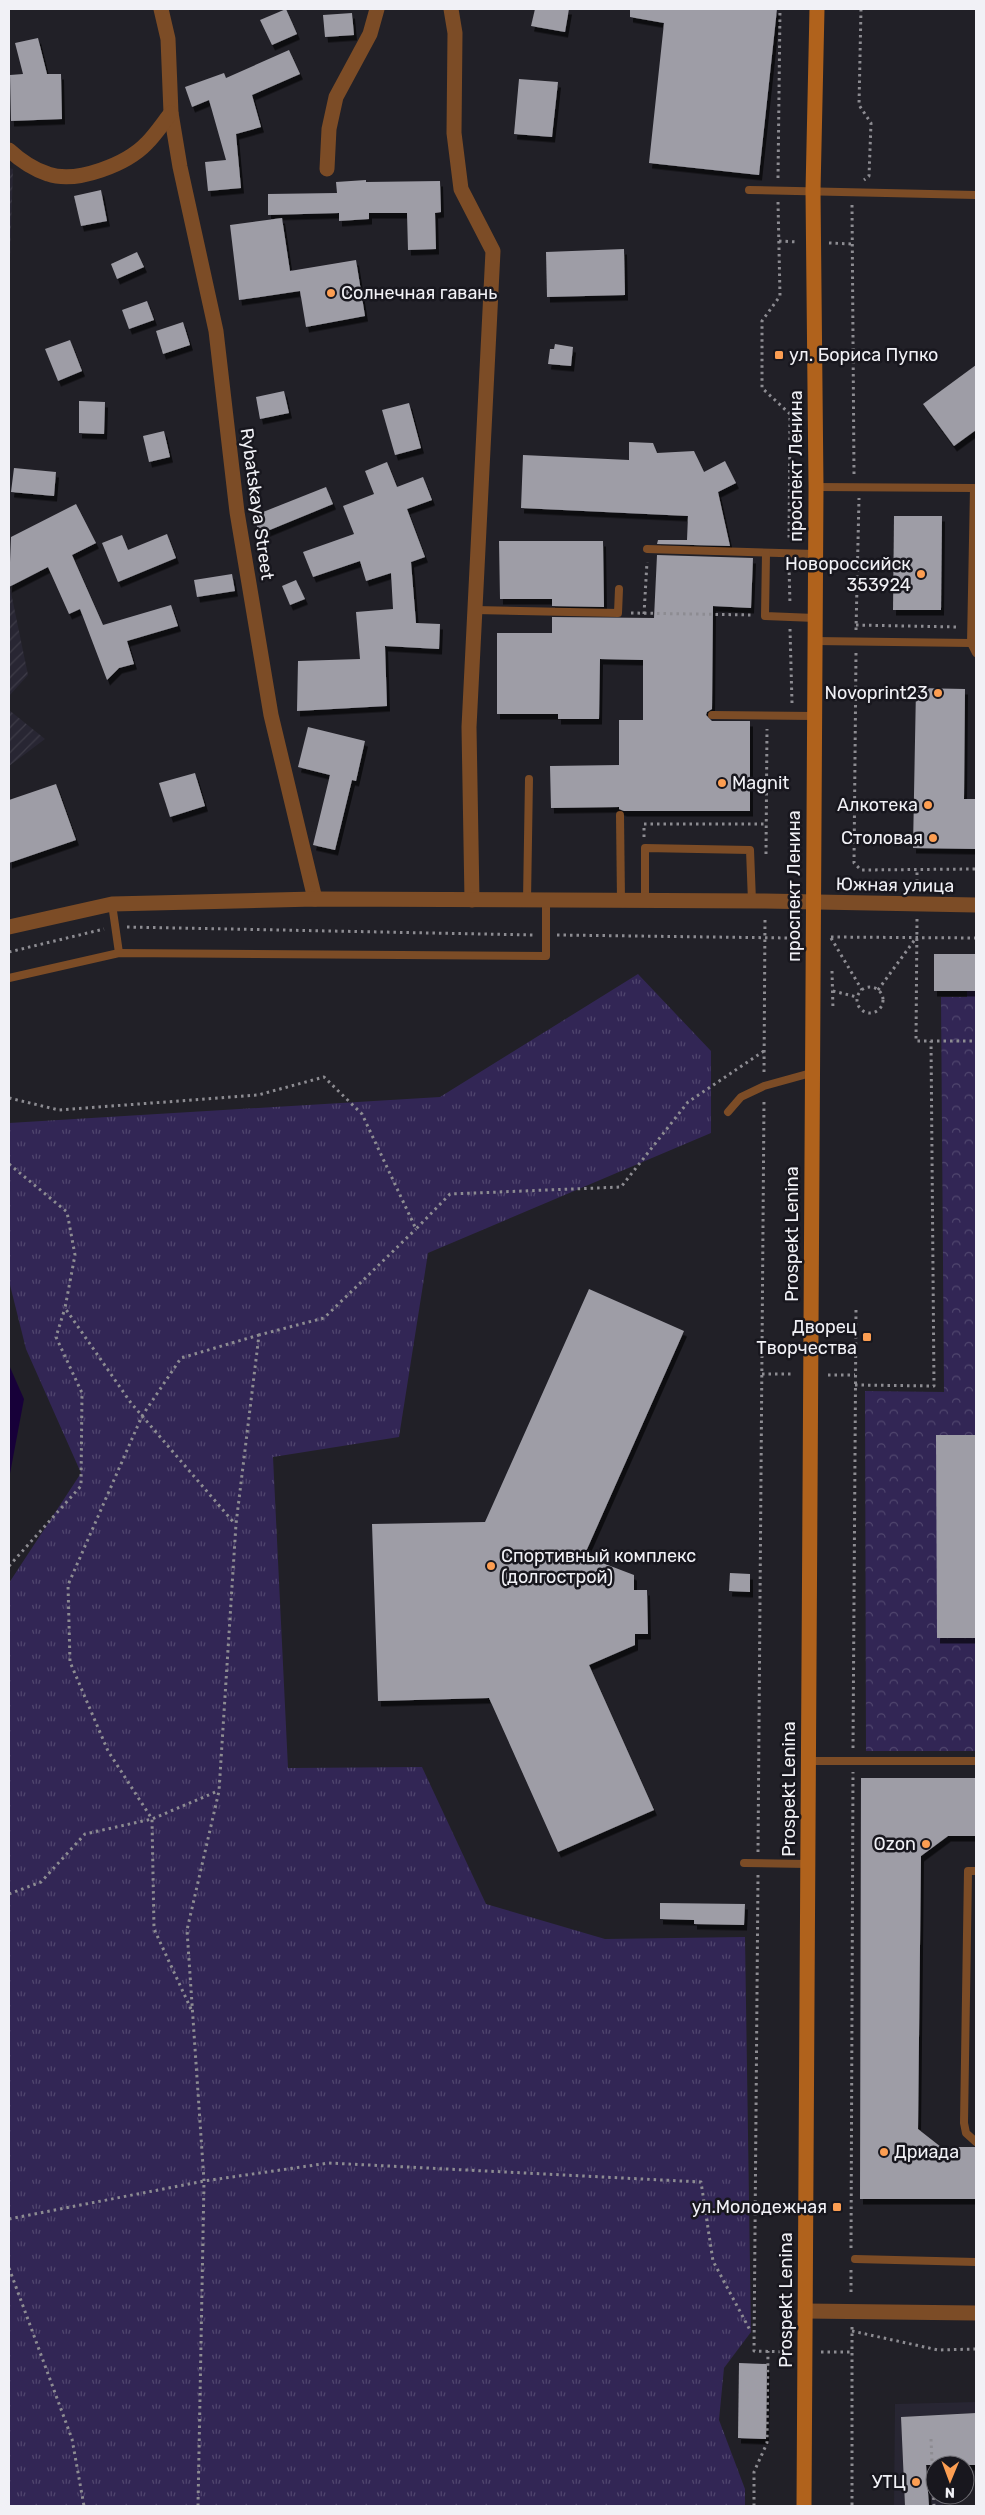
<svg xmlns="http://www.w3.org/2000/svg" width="985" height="2515" viewBox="0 0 985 2515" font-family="Rubik,sans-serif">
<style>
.built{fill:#282633}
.industrial{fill:url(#industrial-furrows)}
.grass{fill:url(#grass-tufts)}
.forest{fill:url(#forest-crowns)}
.water{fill:#170039}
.building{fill:#9e9da6;filter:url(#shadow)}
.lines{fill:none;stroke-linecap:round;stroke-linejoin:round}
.path{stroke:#8d8c92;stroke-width:3;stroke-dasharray:2.5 4;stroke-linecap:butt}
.lane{stroke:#7c4c26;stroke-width:8}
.street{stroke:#7c4c26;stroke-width:15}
.secondary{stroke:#b0621c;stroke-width:15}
.poi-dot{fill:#fc9e52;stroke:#18171e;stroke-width:2}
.labels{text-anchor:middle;stroke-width:5;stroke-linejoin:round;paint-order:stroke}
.poi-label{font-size:18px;fill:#f1f1f6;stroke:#18171e;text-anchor:end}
.street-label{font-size:18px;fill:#f1f1f6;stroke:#18171e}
</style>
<defs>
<pattern id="industrial-furrows" width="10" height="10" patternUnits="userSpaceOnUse" patternTransform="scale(1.25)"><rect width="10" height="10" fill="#282633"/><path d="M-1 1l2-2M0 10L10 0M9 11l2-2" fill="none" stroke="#3d3b47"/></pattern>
<pattern id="grass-tufts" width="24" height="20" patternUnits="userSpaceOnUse" patternTransform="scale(1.25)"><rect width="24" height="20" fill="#322655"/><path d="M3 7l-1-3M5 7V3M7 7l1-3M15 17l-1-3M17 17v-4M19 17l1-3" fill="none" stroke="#50466e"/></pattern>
<pattern id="forest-crowns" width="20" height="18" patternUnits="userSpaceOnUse" patternTransform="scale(1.25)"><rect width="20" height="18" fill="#322655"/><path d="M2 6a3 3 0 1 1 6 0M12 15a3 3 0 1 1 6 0" fill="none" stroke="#50466e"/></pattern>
<filter id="shadow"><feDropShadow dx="3" dy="5.5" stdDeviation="0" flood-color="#0009"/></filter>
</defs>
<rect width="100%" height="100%" fill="#212027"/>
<g class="built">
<path d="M976 2402V2413L901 2417 905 2506H894L895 2404Z"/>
<path d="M925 2443 935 2465V2495H943V2506H929Z"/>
</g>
<g class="industrial">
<path d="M9 168 13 169 9 289Z"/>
<path d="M9 583 28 675 9 696Z"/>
<path d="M9 710 45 739 9 766Z"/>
</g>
<path class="grass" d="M638 974 711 1051V1133L428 1253 399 1437 273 1457 288 1768 422 1767 486 1904 605 1939 745 1937 751 2332 724 2368 719 2420 745 2489V2506H9V1583L81 1473 26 1349 9 1281V1123L440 1097Z"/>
<path class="forest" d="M967 976H976V1751H866L865 1391 944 1392 941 997H967Z"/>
<path class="water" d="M9 1365 24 1399 9 1479Z"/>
<g class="building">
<path d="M286 9 297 34 272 45 260 20Z"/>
<path d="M535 9H569L565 32 531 26Z"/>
<path d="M630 9H777L759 175 649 163 664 23 630 17Z"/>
<path d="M352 13 354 35 325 37 323 15Z"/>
<path d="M38 38 47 74H61L62 119 11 121 10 75 23 74 15 43Z"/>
<path d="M289 50 300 74 252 95 261 127 236 134 241 188 208 191 205 162 226 160 209 100 192 107 185 87 224 73 226 78Z"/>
<path d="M519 79 558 82 552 137 514 134Z"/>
<path d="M366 180V182L440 181 441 212 435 213 436 249 408 250 407 213H369V219L339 221V213L268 215V194L337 193 336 182Z"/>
<path d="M101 190 107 221 81 226 74 196Z"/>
<path d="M282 218 290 271 356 260 365 316 306 327 300 291 239 300 230 225Z"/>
<path d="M624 249 625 295 547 297 546 252Z"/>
<path d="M137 252 144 267 117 279 111 264Z"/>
<path d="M147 301 154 320 129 329 122 310Z"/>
<path d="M183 322 190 345 163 354 156 331Z"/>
<path d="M70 340 82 371 58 381 45 349Z"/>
<path d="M555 344 573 347 571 366 548 364 550 349H554Z"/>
<path d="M976 365V430L954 446 923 404Z"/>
<path d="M284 391 289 413 260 419 256 397Z"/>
<path d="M79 401 105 402 104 434 79 433Z"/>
<path d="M409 403 421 448 395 455 382 410Z"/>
<path d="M164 431 170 457 149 462 143 436Z"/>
<path d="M629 442 653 443 657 453 694 451 704 472 725 461 736 483 718 492 730 546 657 544 658 540H687L688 516 521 508 523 455 629 460Z"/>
<path d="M387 462 397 487 423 477 432 500 407 509 425 557 411 562 416 623 440 624 439 649 385 646 387 706 297 711 298 661 360 659 356 612 393 609 391 573 366 581 360 561 313 577 303 552 354 534 343 506 374 494 365 471Z"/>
<path d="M14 468 56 472 54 496 11 492Z"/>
<path d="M326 487 333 504 260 534 253 516Z"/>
<path d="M76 504 96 543 72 555 103 625 171 605 178 626 127 641 134 664 119 668 107 680 80 609 69 614 48 567 9 587 11 537Z"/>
<path d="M894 516H942L941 610H893Z"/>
<path d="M167 534 176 558 118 582 102 543 122 535 128 550Z"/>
<path d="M499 541H603L604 607 552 606V599H500Z"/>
<path d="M657 555 753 558 751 608 713 606 712 709 707 712 706 715 712 721H750V811H624L619 809V807L551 808 550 766 619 765V720H643V660L600 659 599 719H558V714H497V633H552V617L654 618Z"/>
<path d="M232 574 235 591 197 597 194 580Z"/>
<path d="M296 580 305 599 290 605 282 586Z"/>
<path d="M916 688 965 689 964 799H976V849L913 848Z"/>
<path d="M308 727 365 741 356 781 352 780 335 850 313 845 330 775 298 767Z"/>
<path d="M195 773 205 806 170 817 159 783Z"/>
<path d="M56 784 76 840 9 863V800Z"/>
<rect x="934" y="954" width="42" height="37"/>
<path d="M589 1289 684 1331 584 1556 634 1575V1590H647L648 1634H635V1645L589 1665 654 1810 558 1852 489 1698 378 1701 372 1524 485 1522Z"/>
<path d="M936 1435H976V1638H937Z"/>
<path d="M730 1573 750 1574V1592L729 1591Z"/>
<path d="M861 1778H976V1836H948L921 1856 918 2129 941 2147H976V2199H860Z"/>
<path d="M660 1903 745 1904 744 1925 694 1924V1920L660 1919Z"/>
<path d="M739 2363 767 2364 766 2439 738 2438Z"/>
<path d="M976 2413V2465H926L929 2506H905L901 2417Z"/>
</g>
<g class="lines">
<g class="path">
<path d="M861 9 859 105 871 123 869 176 864 180"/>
<path d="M778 178 780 9"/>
<path d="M778 202 780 296 762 321V388L790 414 789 540"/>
<path d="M852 205 854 474"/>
<path d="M779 241 797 242"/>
<path d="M829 243 853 244"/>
<path d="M789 566 790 605"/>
<path d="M631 613 752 615"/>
<path d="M644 614 647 562"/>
<path d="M856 625 958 627"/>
<path d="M790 629 792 703"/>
<path d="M856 630 859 498"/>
<path d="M856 653 854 863 861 870 976 869"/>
<path d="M644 837V824H766"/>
<path d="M766 854 767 729"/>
<path d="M917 888V871"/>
<path d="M917 919 916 1041H976"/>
<path d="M127 927 533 935"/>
<path d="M557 935 789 938"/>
<path d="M831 937 976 938"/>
<path d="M831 938 862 990"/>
<path d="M9 952 104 929"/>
<path d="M832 971 833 1010"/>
<circle cx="870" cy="1000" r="13"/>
<path d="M878 990 916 938"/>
<path d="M833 991 857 997"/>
<path d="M764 1072 765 918"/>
<path d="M9 1098 59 1110 258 1095 324 1077 362 1114 416 1229 450 1194 621 1187 688 1102 764 1051"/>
<path d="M9 1164 67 1212 75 1255 65 1308 131 1403 235 1524"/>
<path d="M762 1374H794"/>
<path d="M828 1375H855"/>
<path d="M855 1385 934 1386 931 1041"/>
<path d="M9 1566 81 1486 82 1393 56 1337 65 1308"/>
<path d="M853 1748 856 1309"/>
<path d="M758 1852 764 1101"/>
<path d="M758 1875 754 2351 790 2352"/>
<path d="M9 1894 41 1882 85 1834 152 1819 218 1791"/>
<path d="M191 2009 154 1929 152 1819 108 1751 70 1662 68 1585 142 1416 181 1358 259 1335"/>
<path d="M9 2219 204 2181 329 2163 701 2182 713 2261 751 2332"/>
<path d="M851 2248 853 1772"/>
<path d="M9 2268 72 2439 84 2506"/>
<path d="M851 2270V2294H853"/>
<path d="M852 2327V2506"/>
<path d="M852 2331 938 2350 976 2349"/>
<path d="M821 2352H853"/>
<path d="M931 2439 934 2506"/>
<path d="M198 2506 204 2181 187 1930 219 1791 236 1524 259 1335 324 1318 416 1229"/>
<path d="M754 2506V2472L767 2443 768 2351"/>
</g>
<g class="lane">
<path d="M749 190 976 195"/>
<path d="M816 487 974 488 971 643 976 653"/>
<path d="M647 549 815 554"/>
<path d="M766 553 765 616 815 618"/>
<path d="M475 610 618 613 619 589"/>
<path d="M815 641 971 643"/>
<path d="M712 715 814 716"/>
<path d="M620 815 621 901"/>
<path d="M527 900 529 779"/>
<path d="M645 901V848L750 850 752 901"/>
<path d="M112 904 119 953"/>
<path d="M9 978 119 953 546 956V900"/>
<path d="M728 1112 741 1097 764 1086 811 1073"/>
<path d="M808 1761H976"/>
<path d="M744 1863 807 1864"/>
<path d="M976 1871H968L964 2123 966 2133 976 2142"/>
<path d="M855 2259 976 2262"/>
</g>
<g class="street">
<path d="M161 9 168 39 171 113 180 167 216 331 237 512 271 715 315 899"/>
<path d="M451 9 455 33 454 133 461 189 493 251 469 727 472 900"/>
<path d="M9 150C21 161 32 169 48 174 77 184 127 164 147 143 156 134 163 123 171 113"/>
<path d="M327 169 329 129 336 97 370 34 377 9"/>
<path d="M9 927 112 904 315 899 765 901 976 905"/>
<path d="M805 2311 976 2313"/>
</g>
<path class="secondary" d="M804 2506 816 487 813 191 817 9"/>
</g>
<g class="poi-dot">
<circle cx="331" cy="293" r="5"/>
<rect x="774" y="350" width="10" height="10" rx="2.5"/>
<circle cx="921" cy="574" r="5"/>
<circle cx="938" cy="693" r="5"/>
<circle cx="722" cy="783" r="5"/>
<circle cx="928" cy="805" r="5"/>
<circle cx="933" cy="838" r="5"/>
<rect x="862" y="1332" width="10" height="10" rx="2.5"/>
<circle cx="491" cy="1566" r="5"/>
<circle cx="926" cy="1844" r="5"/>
<circle cx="884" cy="2152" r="5"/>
<rect x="832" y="2202" width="10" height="10" rx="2.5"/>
<circle cx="916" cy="2482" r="5"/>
</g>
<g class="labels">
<g class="poi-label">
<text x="341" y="299" text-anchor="start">Солнечная гавань</text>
<text x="789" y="361" text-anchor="start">ул. Бориса Пупко</text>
<text x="911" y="570">Новороссийск<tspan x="911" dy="21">353924</tspan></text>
<text x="928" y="699">Novoprint23</text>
<text x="732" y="789" text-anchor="start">Magnit</text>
<text x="918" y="811">Алкотека</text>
<text x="923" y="844">Столовая</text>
<text x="857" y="1333">Дворец<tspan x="857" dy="21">Творчества</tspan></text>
<text x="501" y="1562" text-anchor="start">Спортивный комплекс<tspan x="501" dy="21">(долгострой)</tspan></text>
<text x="916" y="1850">Ozon</text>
<text x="894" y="2158" text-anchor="start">Дриада</text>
<text x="827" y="2213">ул.Молодежная</text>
<text x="906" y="2488">УТЦ</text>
</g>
<g class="street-label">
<text transform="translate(796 466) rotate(-90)" y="6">проспект Ленина</text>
<text transform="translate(257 504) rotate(82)" y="6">Rybatskaya Street</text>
<text transform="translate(895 885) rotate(1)" y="6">Южная улица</text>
<text transform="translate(794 886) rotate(-90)" y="6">проспект Ленина</text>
<text transform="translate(792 1234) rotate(-90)" y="6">Prospekt Lenina</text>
<text transform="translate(789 1789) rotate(-90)" y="6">Prospekt Lenina</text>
<text transform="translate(786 2300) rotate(-90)" y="6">Prospekt Lenina</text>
</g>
</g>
<rect width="985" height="2515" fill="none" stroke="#f1f1f6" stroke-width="20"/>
<g transform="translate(950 2480) rotate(181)"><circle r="24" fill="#18171e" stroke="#6f6e74"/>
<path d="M0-4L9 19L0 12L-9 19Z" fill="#fc9e52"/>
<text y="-8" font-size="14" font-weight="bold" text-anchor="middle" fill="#f1f1f6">N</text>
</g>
</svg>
